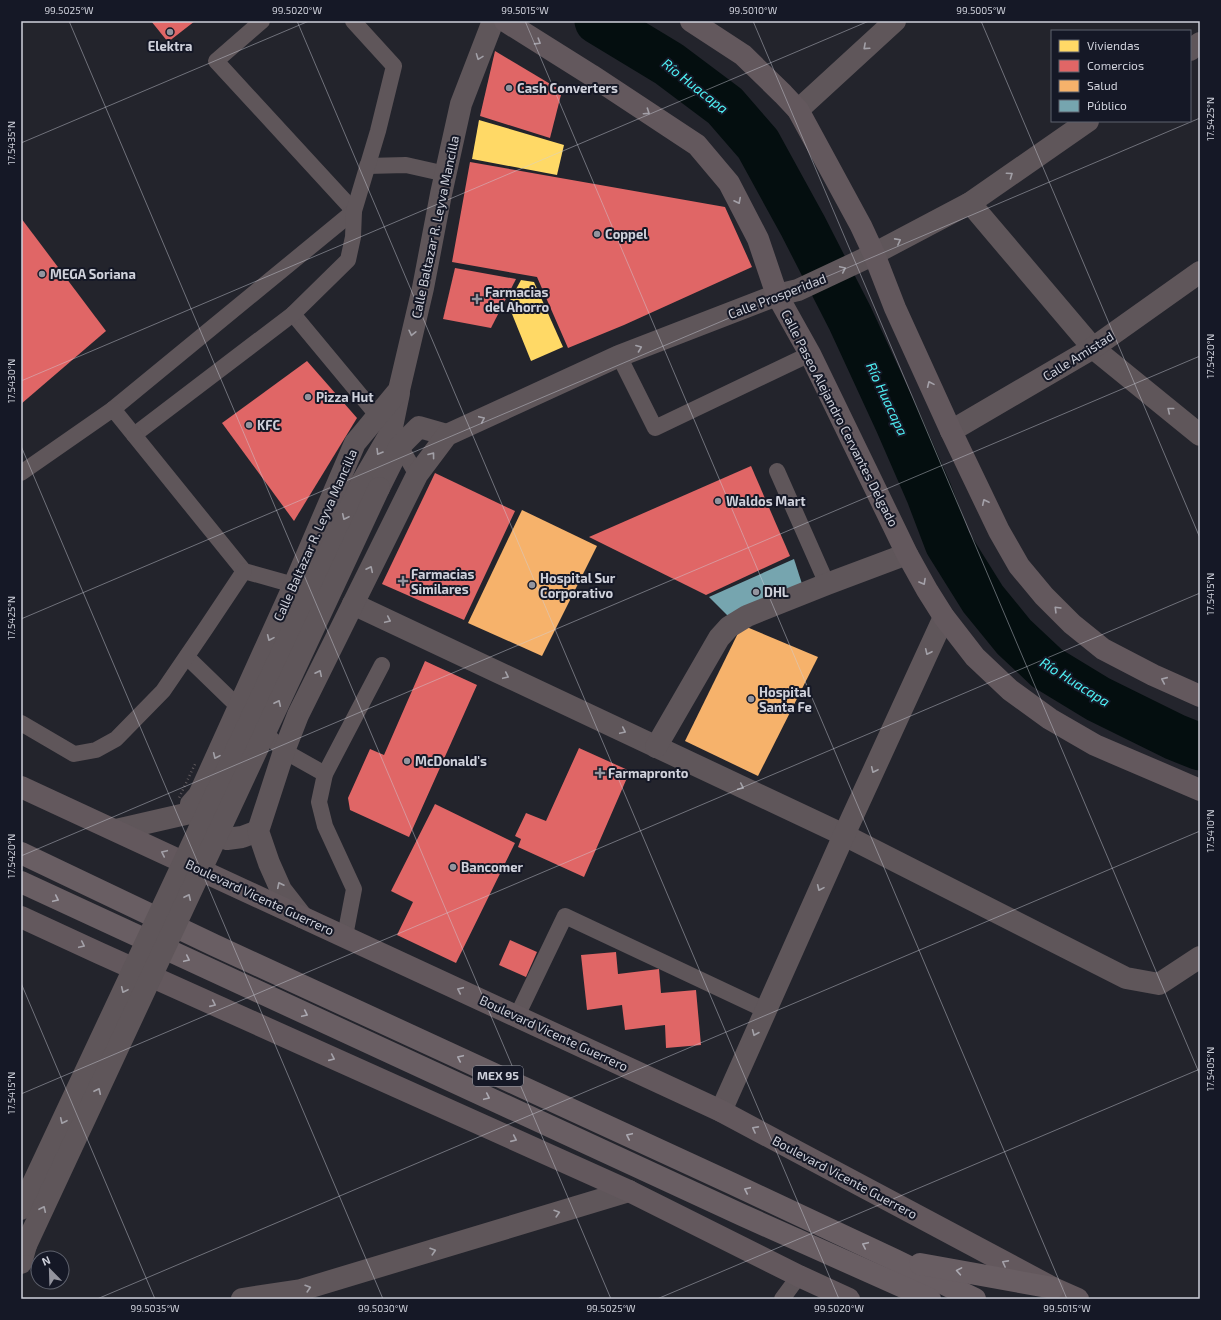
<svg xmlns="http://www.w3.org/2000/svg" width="1221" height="1320" viewBox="0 0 1221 1320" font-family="'Exo 2',sans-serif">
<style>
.homes{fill:#ffd966}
.shops{fill:#e06666}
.health{fill:#f6b26b}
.public{fill:#76a5af}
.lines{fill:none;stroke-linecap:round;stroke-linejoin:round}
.river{stroke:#040e0f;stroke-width:47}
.service{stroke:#5f565a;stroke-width:16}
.minor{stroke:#5f565a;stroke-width:22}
.secondary{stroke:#63585d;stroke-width:22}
.trunk{stroke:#695e63;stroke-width:22}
.path-bridge{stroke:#5e585c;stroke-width:2.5;stroke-dasharray:1 3;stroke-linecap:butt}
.minor-bridge{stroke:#5f565a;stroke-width:22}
.oneway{stroke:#a4a1a9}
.oneway2{stroke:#a2a0a7}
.oneway3{stroke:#aba9b1}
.ticks{fill:none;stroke:#cfd1db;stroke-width:1;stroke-opacity:0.45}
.poi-dot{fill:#93949e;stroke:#151826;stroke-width:1.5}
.labels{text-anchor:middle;stroke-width:4;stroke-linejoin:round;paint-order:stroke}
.shield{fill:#151826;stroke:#979aa5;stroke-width:1}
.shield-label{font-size:12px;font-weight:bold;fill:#cfd1db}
.poi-label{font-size:13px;font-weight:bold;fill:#cfd1db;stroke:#151826;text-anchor:start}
.street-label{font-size:13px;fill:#cfd1db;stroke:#151826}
.water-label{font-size:14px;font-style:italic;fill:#4eeff3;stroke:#151826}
.neatline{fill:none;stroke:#cfd1db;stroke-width:1.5}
.ticks-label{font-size:10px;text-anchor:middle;fill:#cfd1db}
</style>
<rect width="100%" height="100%" fill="#23242c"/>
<g class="homes">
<path d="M479 120 564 145 557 175 472 159Z"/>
<path d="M521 280 534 282 563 347 531 361 508 304Z"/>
</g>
<g class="shops">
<path d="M151 21H195L168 42Z"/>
<path d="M495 51 562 91 550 138 480 116Z"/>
<path d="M470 162 725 207 752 267 624 325 568 348 537 277 452 262Z"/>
<path d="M21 218 106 331 21 404Z"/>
<path d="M455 268 516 279 491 328 443 319Z"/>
<path d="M307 361 357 418 294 521 222 423Z"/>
<path d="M751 466 790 556 706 595 589 537Z"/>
<path d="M435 473 515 511 464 620 382 584Z"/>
<path d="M425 661 477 685 409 837 350 810 348 798 370 749 384 755Z"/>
<path d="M579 748 630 771 584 877 518 847 521 839 515 836 526 813 546 821Z"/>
<path d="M435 804 515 843 456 963 397 935 413 902 391 891Z"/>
<path d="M510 940 537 952 526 977 499 965Z"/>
<path d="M616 952 618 974 659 969 661 993 696 990 701 1045 666 1048 665 1025 625 1030 622 1005 587 1010 581 955Z"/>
</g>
<g class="health">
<path d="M522 510 597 546 542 656 468 623Z"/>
<path d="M742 625 818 657 758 776 685 741Z"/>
</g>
<path class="public" d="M794 559 803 587 732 620 709 597Z"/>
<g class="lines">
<path class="river" d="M598 21 669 64 725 106 758 144 803 226 850 318 898 422 929 493 948 543 983 599 1014 637 1047 668 1098 699 1175 737 1200 747"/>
<g class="service">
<path d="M262 21 216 61 354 211"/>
<path d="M367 166 406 165 446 174"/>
<path d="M293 314 391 432 400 446 417 475"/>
<path d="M619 356 655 428 810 354"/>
<path d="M113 409 354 211"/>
<path d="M134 435 293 314 348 260 353 237 354 211 378 131 394 66 353 21"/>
<path d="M777 471 827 584"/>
<path d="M21 473 113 409 244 571 294 585"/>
<path d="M187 657 284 751 325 774"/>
<path d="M21 723 74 754 96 750 116 739 163 691 206 628 244 571"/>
<path d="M345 936 354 889 325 826 319 802 325 774 382 665"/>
<path d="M517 1016 565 916 765 1010"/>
<path d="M782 1299 799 1276"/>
</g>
<g class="minor">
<path d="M1190 50 1200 43"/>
<path d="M798 110 895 21"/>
<path d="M970 203 1093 348 1200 435"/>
<path d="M951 431 1093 348 1200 272"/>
<path d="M362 482 391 432 399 393"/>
<path d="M379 488 400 446 419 427 447 435"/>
<path d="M353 604 844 835 1126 978 1159 984 1200 957"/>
<path d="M656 747 719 638 729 627 747 616 827 584 907 554"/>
<path d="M116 830 190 813 191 804 199 795 294 585 355 443 399 390 423 288 441 194 461 104 493 21"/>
<path d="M199 830 227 839 242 837 258 831"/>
<path d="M302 917 281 890 269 863 258 831 284 751 298 715 417 475 447 435 619 356 777 295 798 290 864 259 970 203 1088 121"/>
<path d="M721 1111 844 835 944 617"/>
<path d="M21 1263 26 1245"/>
<path d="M242 1299 301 1290 629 1191"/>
</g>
<g class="secondary">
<path d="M505 21 591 75 697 145 729 183 758 239 777 295 810 354 907 554 927 590 944 617 975 657 1010 690 1050 719 1095 745 1200 790"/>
<path d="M691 21 743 55 783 94 798 110 861 226 874 254 895 308 951 431 999 531 1019 566 1044 596 1072 624 1103 649 1153 675 1200 696"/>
<path d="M21 787 721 1111 1053 1288 1078 1299"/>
<path d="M21 917 99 953 629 1191 799 1276 849 1299"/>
</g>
<g class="trunk">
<path d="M21 853 214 945 733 1184 895 1260 975 1299"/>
<path d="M21 882 742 1215 930 1299"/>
<path d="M920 1264 1053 1288"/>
</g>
<path class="path-bridge" d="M186 801 179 798 196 762"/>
<g class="minor-bridge">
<path d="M21 1209 362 482"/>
<path d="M26 1245 379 488"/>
</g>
</g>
<defs><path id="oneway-chevron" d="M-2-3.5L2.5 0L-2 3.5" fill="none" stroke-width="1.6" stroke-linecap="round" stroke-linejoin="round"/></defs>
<g class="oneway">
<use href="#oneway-chevron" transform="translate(538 42) rotate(32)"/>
<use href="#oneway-chevron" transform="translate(647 112) rotate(34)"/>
<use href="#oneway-chevron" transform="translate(738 201) rotate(63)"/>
<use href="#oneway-chevron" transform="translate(930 384) rotate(-114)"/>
<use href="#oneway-chevron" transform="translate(985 502) rotate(-115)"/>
<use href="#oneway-chevron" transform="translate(923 582) rotate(61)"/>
<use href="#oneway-chevron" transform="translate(1057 609) rotate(-135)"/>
<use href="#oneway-chevron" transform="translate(1164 680) rotate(-156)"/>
<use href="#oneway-chevron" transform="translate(164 853) rotate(-155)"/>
<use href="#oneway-chevron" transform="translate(82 945) rotate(25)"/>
<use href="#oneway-chevron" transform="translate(460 990) rotate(-155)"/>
<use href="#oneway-chevron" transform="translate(213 1004) rotate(24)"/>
<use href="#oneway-chevron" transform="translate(332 1058) rotate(24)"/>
<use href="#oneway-chevron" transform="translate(755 1129) rotate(-152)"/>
<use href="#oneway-chevron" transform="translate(514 1139) rotate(24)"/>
<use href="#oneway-chevron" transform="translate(1005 1263) rotate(-152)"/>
</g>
<g class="oneway2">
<use href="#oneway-chevron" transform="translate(866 47) rotate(138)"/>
<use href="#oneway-chevron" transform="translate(479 57) rotate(111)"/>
<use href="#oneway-chevron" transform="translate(1010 175) rotate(-35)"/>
<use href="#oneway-chevron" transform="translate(898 241) rotate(-28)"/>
<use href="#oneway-chevron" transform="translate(843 269) rotate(-25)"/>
<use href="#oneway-chevron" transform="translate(412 333) rotate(103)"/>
<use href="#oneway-chevron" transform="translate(639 348) rotate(-21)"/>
<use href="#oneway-chevron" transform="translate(1170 410) rotate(-141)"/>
<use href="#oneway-chevron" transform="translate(482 419) rotate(-25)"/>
<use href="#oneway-chevron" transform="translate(379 452) rotate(121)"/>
<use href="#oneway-chevron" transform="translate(432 455) rotate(-53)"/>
<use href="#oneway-chevron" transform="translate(345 517) rotate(115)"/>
<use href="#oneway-chevron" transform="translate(370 569) rotate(-64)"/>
<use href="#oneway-chevron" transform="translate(388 620) rotate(25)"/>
<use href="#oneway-chevron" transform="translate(270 638) rotate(114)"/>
<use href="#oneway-chevron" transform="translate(928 652) rotate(115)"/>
<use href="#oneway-chevron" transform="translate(319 673) rotate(-64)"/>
<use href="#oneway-chevron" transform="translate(506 676) rotate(25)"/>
<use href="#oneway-chevron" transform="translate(278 703) rotate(-65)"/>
<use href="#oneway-chevron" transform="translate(623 731) rotate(25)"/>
<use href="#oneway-chevron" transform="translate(216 756) rotate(114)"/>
<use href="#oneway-chevron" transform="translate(874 770) rotate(115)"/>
<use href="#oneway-chevron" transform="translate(741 787) rotate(25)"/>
<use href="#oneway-chevron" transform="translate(280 885) rotate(-116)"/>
<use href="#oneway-chevron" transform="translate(820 888) rotate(114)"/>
<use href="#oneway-chevron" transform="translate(188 897) rotate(-65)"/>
<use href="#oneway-chevron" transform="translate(124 990) rotate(115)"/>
<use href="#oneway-chevron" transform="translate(755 1033) rotate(113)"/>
<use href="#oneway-chevron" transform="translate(98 1091) rotate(-65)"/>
<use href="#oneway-chevron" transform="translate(63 1121) rotate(115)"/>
<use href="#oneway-chevron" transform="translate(43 1209) rotate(-65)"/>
<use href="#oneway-chevron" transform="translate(557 1213) rotate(-17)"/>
<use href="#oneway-chevron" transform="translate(433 1251) rotate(-17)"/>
<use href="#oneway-chevron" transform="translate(308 1288) rotate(-17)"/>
</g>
<g class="oneway3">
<use href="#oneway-chevron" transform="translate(56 899) rotate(25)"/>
<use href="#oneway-chevron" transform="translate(187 959) rotate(25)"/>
<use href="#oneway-chevron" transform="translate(305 1014) rotate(25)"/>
<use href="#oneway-chevron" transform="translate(460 1058) rotate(-155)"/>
<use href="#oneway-chevron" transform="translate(487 1097) rotate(25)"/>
<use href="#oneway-chevron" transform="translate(629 1136) rotate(-155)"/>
<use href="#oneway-chevron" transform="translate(747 1190) rotate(-155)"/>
<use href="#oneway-chevron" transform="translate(865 1245) rotate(-155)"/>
<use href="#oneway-chevron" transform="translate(959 1271) rotate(-170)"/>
</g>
<path class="ticks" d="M69 21 611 1299M297 21 839 1299M525 21 1067 1299M753 21 1200 1075M981 21 1200 538M21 143 309 21M21 381 869 21M21 446 383 1299M21 619 1200 118M21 856 1200 356M21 983 155 1299M21 1094 1200 593M97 1299 1200 831M657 1299 1200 1069"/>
<g class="poi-dot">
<circle cx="170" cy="32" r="4"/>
<circle cx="509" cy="88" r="4"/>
<circle cx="597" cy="234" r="4"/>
<circle cx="42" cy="274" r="4"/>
<path d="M475 293h4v4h4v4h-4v4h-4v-4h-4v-4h4z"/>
<circle cx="308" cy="397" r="4"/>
<circle cx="249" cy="425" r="4"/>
<circle cx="718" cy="501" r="4"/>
<path d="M401 575h4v4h4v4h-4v4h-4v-4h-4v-4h4z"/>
<circle cx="532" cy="585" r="4"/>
<circle cx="756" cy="592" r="4"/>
<circle cx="751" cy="699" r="4"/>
<circle cx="407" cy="761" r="4"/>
<path d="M598 767h4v4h4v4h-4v4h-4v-4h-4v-4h4z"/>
<circle cx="453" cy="867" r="4"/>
</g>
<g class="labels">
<rect class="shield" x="473" y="1066" width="50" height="20" rx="3"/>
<g class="shield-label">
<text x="498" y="1080">MEX 95</text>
</g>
<g class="poi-label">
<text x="170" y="51" text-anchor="middle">Elektra</text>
<text x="517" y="93">Cash Converters</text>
<text x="605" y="239">Coppel</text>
<text x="50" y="279">MEGA Soriana</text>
<text x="485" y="297">Farmacias<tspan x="485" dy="15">del Ahorro</tspan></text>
<text x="316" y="402">Pizza Hut</text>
<text x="257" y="430">KFC</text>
<text x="726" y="506">Waldos Mart</text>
<text x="411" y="579">Farmacias<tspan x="411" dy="15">Similares</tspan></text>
<text x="540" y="583">Hospital Sur<tspan x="540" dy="15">Corporativo</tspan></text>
<text x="764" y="597">DHL</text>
<text x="759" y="697">Hospital<tspan x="759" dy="15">Santa Fe</tspan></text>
<text x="415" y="766">McDonald's</text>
<text x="608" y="778">Farmapronto</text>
<text x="461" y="872">Bancomer</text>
</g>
<g class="street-label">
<text transform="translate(435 227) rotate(-78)" y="5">Calle Baltazar R. Leyva Mancilla</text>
<text transform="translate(777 296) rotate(-21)" y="5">Calle Prosperidad</text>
<text transform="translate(1078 356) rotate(-32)" y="5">Calle Amistad</text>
<text transform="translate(840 418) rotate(63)" y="5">Calle Paseo Alejandro Cervantes Delgado</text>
<text transform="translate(315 535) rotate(-66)" y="5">Calle Baltazar R. Leyva Mancilla</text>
<text transform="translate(260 897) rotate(25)" y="5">Boulevard Vicente Guerrero</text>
<text transform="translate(554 1033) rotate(25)" y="5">Boulevard Vicente Guerrero</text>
<text transform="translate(845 1177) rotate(28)" y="5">Boulevard Vicente Guerrero</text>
</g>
<g class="water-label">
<text transform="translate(695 86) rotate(38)" y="5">Río Huacapa</text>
<text transform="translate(887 399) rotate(65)" y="5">Río Huacapa</text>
<text transform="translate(1075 682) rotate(32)" y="5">Río Huacapa</text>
</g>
</g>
<rect width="1221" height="1320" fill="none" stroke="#151826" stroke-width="44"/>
<rect x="1051" y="30" width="140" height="92" fill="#151826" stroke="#5f626e"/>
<rect x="1059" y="40" width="20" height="12" fill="#ffd966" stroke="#5f626e"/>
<text x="1087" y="50" font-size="12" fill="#cfd1db">Viviendas</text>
<rect x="1059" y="60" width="20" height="12" fill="#e06666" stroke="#5f626e"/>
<text x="1087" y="70" font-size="12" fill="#cfd1db">Comercios</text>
<rect x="1059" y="80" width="20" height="12" fill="#f6b26b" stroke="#5f626e"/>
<text x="1087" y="90" font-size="12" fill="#cfd1db">Salud</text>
<rect x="1059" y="100" width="20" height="12" fill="#76a5af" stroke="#5f626e"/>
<text x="1087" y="110" font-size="12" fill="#cfd1db">Público</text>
<g transform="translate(50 1270) rotate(337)"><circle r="19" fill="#151826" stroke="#5f626e"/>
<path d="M0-3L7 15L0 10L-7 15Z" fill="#93949e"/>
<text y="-6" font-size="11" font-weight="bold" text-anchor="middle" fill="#cfd1db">N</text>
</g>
<rect x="22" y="22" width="1177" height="1276" class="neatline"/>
<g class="ticks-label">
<text x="69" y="14">99.5025°W</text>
<text x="297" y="14">99.5020°W</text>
<text x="525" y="14">99.5015°W</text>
<text x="753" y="14">99.5010°W</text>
<text x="981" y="14">99.5005°W</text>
<text transform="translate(1210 119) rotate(-90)" y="4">17.5425°N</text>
<text transform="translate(11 143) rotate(-90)" y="4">17.5435°N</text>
<text transform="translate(1210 356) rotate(-90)" y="4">17.5420°N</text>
<text transform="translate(11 381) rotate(-90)" y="4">17.5430°N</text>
<text transform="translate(1210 594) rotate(-90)" y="4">17.5415°N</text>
<text transform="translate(11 618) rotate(-90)" y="4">17.5425°N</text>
<text transform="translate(1210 831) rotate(-90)" y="4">17.5410°N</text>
<text transform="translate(11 856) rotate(-90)" y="4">17.5420°N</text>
<text transform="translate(1210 1069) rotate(-90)" y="4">17.5405°N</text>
<text transform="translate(11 1093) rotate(-90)" y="4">17.5415°N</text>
<text x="155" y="1312">99.5035°W</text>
<text x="383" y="1312">99.5030°W</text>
<text x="611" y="1312">99.5025°W</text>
<text x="839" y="1312">99.5020°W</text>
<text x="1067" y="1312">99.5015°W</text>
</g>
</svg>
